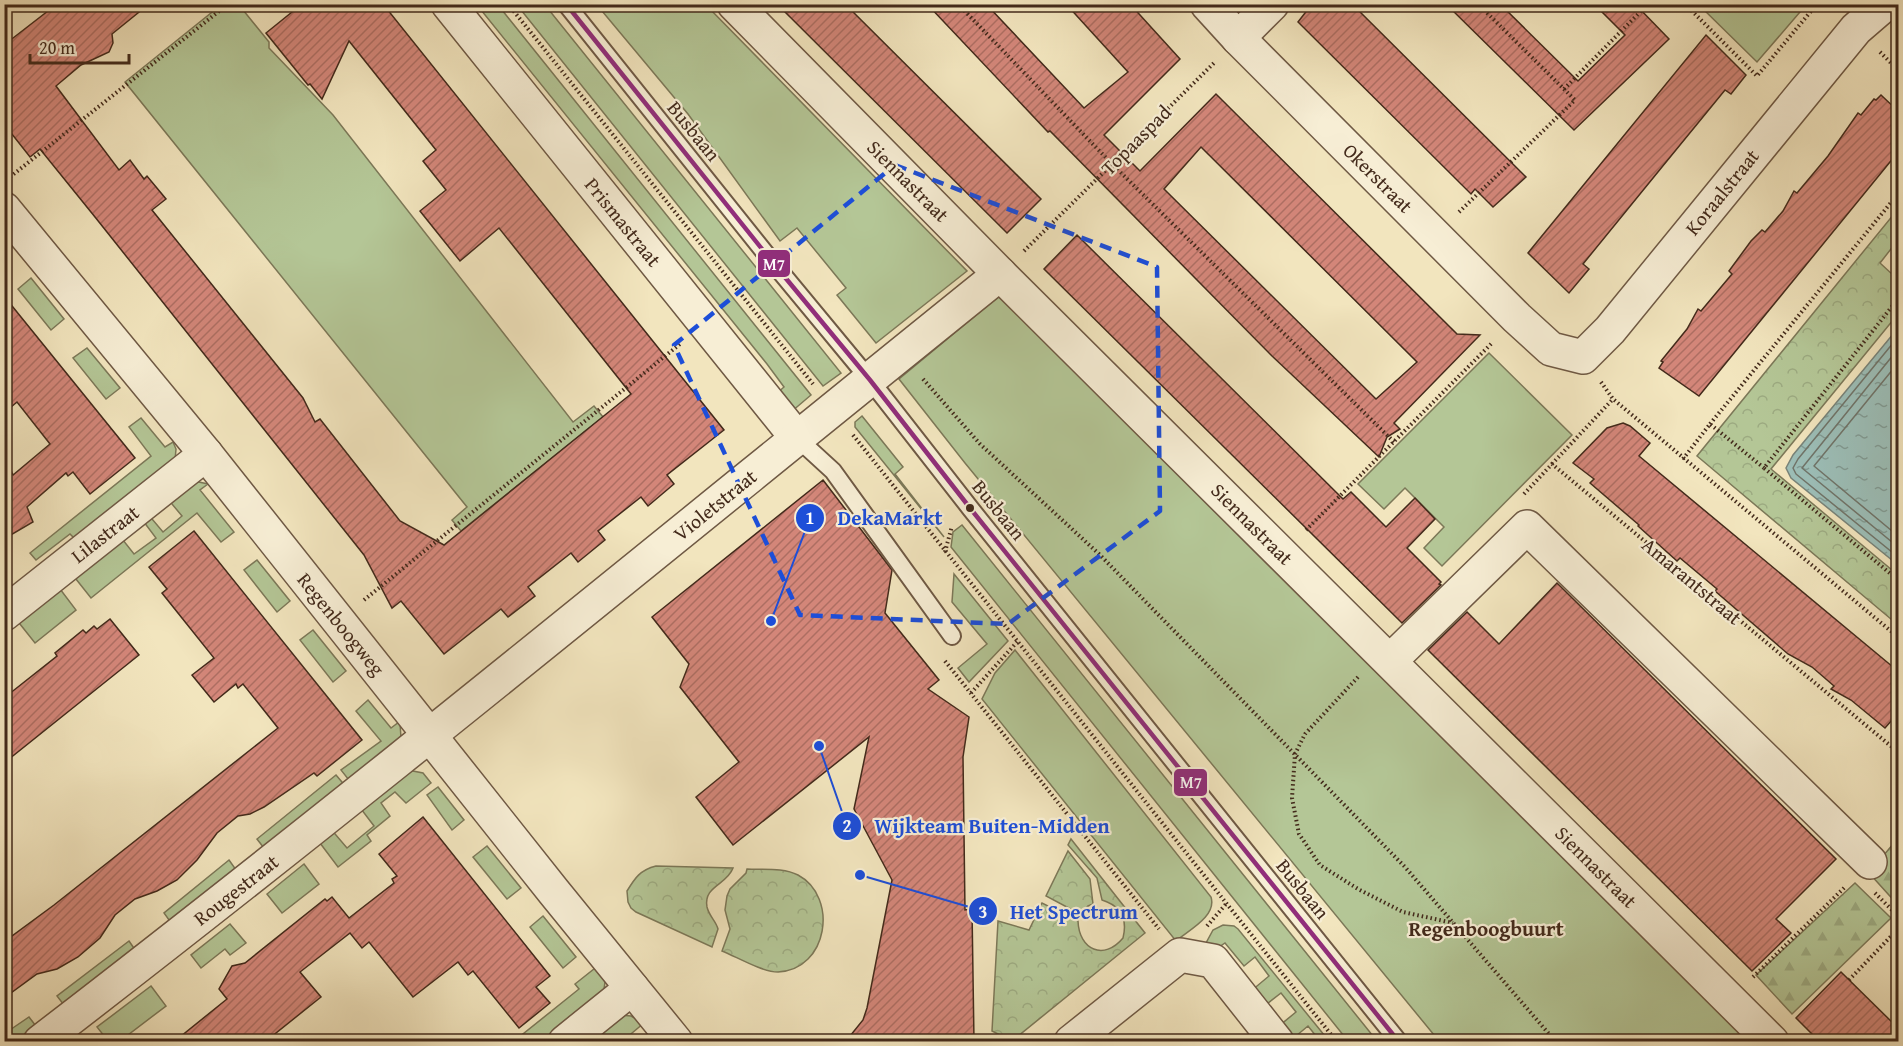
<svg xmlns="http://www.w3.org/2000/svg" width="1903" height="1046" viewBox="0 0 1903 1046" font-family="'Gentium Book Plus',serif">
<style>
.green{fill:#b4c696;stroke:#7c7858;stroke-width:1.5}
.forest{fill:url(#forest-firs);stroke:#7c7858;stroke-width:1.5}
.park{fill:url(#park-crowns);stroke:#7c7858;stroke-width:1.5}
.water{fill:url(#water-ripples);stroke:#788379;stroke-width:1.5}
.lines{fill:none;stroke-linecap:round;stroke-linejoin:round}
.shore{stroke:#707469;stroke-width:1.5}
.building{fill:url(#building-hatch);stroke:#432a1b;stroke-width:1.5;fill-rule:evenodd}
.lane-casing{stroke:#6f5944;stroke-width:20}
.street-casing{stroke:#6f5944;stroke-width:36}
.path{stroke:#432a1b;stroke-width:4;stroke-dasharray:1.5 3;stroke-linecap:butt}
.lane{stroke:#f7eed5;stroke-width:16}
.street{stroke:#f7eed5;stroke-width:33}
.bus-1-casing{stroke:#f7eed5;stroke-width:9}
.bus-1{stroke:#912e7b;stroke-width:4.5}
.marked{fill:none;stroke:#1d4ed8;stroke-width:4.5;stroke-dasharray:12 8;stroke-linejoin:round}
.bus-dot{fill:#432a1b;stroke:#f7eed5;stroke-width:2}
.labels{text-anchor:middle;stroke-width:4.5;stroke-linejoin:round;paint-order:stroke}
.street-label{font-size:20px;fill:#432a1b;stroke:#f7eed5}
.neighbourhood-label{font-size:21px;font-weight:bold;fill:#432a1b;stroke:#f7eed5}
.leader{fill:none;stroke:#1d4ed8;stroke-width:2}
.callout-dot{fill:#1d4ed8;stroke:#f7eed5;stroke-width:2}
.mark-label{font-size:18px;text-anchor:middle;font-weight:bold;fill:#fff}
.callout-label{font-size:21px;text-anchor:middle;font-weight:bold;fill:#1d4ed8;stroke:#f7eed5;stroke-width:4.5;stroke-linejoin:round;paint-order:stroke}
.line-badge{stroke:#f7eed5;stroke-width:2}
.badge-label{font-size:16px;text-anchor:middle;font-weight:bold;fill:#fff}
</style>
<defs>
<pattern id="forest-firs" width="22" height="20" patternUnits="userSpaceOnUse" patternTransform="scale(1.5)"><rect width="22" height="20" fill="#b4c696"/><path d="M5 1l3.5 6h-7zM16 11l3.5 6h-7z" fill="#9caa81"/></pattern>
<pattern id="park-crowns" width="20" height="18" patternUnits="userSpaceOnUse" patternTransform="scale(1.5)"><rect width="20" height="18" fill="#b4c696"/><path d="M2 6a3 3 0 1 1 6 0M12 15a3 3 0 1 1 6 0" fill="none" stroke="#9caa81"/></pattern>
<pattern id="water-ripples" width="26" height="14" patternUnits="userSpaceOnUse" patternTransform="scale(1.5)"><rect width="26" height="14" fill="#9cbeb7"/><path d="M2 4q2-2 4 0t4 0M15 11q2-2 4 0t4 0" fill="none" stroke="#819b94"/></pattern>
<pattern id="building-hatch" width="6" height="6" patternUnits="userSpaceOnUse" patternTransform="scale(1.5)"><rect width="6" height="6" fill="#d38679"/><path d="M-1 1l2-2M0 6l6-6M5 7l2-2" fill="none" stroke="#ad6e62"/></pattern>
</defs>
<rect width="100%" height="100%" fill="#f2e5be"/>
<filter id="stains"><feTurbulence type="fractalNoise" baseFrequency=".00333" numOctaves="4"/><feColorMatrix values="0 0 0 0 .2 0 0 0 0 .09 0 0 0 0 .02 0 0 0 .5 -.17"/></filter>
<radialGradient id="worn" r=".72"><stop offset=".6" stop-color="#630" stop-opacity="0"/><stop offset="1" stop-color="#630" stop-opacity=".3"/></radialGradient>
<g class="green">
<path d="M221 5H239L269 42V48L333 115 573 422 594 406 603 417 461 531 452 520 467 507 125 82Z"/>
<path d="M477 5H498L811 395 791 412 776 394 784 387 767 364Z"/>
<path d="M517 5H545L841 373 823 386Z"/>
<path d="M597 5H706L967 271 876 343 837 295 846 288 797 228 780 241 688 114Z"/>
<path d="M1699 5H1806L1757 62Z"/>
<path d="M31 278 64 319 51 330 18 289Z"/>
<path d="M1004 292 1757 1041H1439L965 463 899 379Z"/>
<path d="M87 348 120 388 106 399 73 358Z"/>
<path d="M1489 353 1572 435 1442 566 1424 548 1444 527 1405 488 1384 509 1358 484Z"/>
<path d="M862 416 903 467 895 474 944 537 855 427V422Z"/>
<path d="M141 418 165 447 173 442 176 449 175 460 78 542 70 534 36 560 30 553 151 456 129 427Z"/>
<path d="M194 481 208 484 200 490 234 532 221 542 197 513 91 598 72 574 119 535 134 554 156 538 141 518 147 513 163 532 182 516 167 498Z"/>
<path d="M962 525 1377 1041H1348L951 547 953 532Z"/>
<path d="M257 560 290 601 277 612 244 570Z"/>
<path d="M954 574 1008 641 969 682 958 668 987 644 952 602Z"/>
<path d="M57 585 76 610 35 643 16 619Z"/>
<path d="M313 630 346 671 333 682 300 640Z"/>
<path d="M1015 650 1211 897C1217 916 1189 930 1176 941L982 699 995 673Z"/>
<path d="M368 700 391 728 399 722 400 723 401 738 352 784 341 770 381 741 356 711Z"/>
<path d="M409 766 413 771 423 773 431 783 406 803 395 792 381 803 390 816 367 835 371 841 338 867 317 839 330 828 347 848 374 826 358 805Z"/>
<path d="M336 775 347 788 267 852 257 839Z"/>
<path d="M438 787 464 820 452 830 427 795Z"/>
<path d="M487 846 521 888 507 899 473 857Z"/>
<path d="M229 860 239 874 174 927 164 913Z"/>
<path d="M304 864 319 884 282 913 267 894Z"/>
<path d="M543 916 576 957 563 968 530 927Z"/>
<path d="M230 924 246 943 230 955 225 949 201 968 191 955Z"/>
<path d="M1223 925 1234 926 1238 929 1329 1041H1320L1308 1026 1290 1041 1279 1026 1296 1012 1281 993 1263 1007 1251 991 1269 976 1255 957 1244 966 1225 943 1216 949 1206 943 1213 930Z"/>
<path d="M129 941 138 954 67 1009 57 996Z"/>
<path d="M599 965 605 982 604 989 599 1000 548 1041 513 1042 579 989 575 984Z"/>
<path d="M151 986 166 1006 120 1041H108L97 1027Z"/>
<path d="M620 1015 631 1016 644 1023 625 1039 626 1041 580 1042Z"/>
<path d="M29 1017 39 1030 22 1041H5L4 1034Z"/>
</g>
<g class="forest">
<path d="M1898 838V905L1869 873Z"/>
<path d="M1855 883 1891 918 1792 1014 1756 975Z"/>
</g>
<g class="park">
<path d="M1898 209V240L1880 263 1893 275 1898 269V314L1771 469 1898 575V625L1697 456Z"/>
<path d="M1071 839 1145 933 1012 1041 992 1031 998 921 1029 930 1042 903 1078 921C1079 950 1104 961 1123 938 1128 918 1121 906 1102 900L1097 878 1068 845Z"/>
<path d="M1068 851 1090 879 1093 904 1088 906 1080 914 1046 896Z"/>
<path d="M656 866 733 868C727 885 703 886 707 907 709 916 716 921 718 929L712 947 636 912 631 908 628 902 627 891C635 878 640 870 656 866Z"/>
<path d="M747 869C763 870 783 867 798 875 839 897 828 970 778 972 762 972 737 957 722 951L730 929 725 910 727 896 730 889 746 873Z"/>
</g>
<path class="water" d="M1898 328V565L1791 478 1786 468 1793 455Z"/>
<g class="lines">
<g class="shore">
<path d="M1898 337 1798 459 1793 468 1796 474 1898 557"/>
<path d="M1898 349 1802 468 1898 547"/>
<path d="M1898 363 1814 466 1898 536"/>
</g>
</g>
<g class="building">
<path d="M57 4H149L112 34 113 43 109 52 81 65 56 86 119 170 130 160 144 179 147 176 166 199 152 210 303 398 315 422 320 419 400 521 444 545 631 394 499 228 460 261 420 211 446 190 423 161 436 150 349 41 322 99 310 84 308 85 266 33 302 4H383L724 430 667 475 674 484 648 506 641 497 598 531 605 540 578 562 571 553 528 587 535 596 508 617 501 609 444 654 401 601 392 608 364 555 95 217 40 149 30 157 4 124V45Z"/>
<path d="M777 4H845L1041 199 1007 233Z"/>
<path d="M927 4H986L1084 108 1128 72 1066 4H1130L1180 59 1104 135 1140 171 1216 94 1457 334 1480 335 1394 423 1400 429 1387 437 1379 457 1272 356 1050 131 1048 132ZM1201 147 1417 362 1376 399 1164 189Z"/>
<path d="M1312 4H1352L1526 177 1493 207 1475 189 1471 194 1298 22Z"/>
<path d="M1446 4H1500L1578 81 1625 35 1594 4H1635L1669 39 1574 130Z"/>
<path d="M1706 35 1746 75 1731 94 1725 90 1662 167 1583 264 1589 269 1569 293 1528 253Z"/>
<path d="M1881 95 1899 112V151L1699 396 1659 368 1663 362 1661 361 1687 329 1698 309 1701 311 1732 274 1729 271 1751 241 1762 230 1765 232 1783 211 1794 191 1797 193 1828 156 1858 113 1861 115 1874 99 1876 100Z"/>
<path d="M1077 235 1343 499 1351 492 1386 527 1415 498 1435 519 1407 548 1441 582 1439 584 1441 585 1402 623 1044 269Z"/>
<path d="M4 296 135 458 90 494 73 472 68 476 66 473 27 507 33 522 4 539V454L13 475 50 444 17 402 4 413Z"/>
<path d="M1623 423 1630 426 1650 443 1639 456 1899 672V712L1885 728 1851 700 1831 689 1834 686 1812 667 1788 654 1715 591 1717 589 1680 558 1677 561 1638 526 1639 525 1590 483 1594 479 1573 463 1607 428Z"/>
<path d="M823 480 892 570 885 613 939 680 928 689 969 717 963 757 965 910 972 909 974 1041H846L863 1020 867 1008 892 880 854 809 869 737 733 845 696 797 739 762 680 687 689 664 652 617Z"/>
<path d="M194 531 362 740 317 776 314 773 264 807 250 814 238 816 217 833 197 860 177 880 157 891 135 899 115 915 100 938 78 957 57 969 37 974 4 998V942L54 905 278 728 243 684 238 688 236 684 214 702 192 675 214 658 162 593 167 589 149 567Z"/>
<path d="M1557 583 1836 859 1776 919 1791 933 1752 971 1428 650 1467 612 1499 644Z"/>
<path d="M110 619 139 655 4 763V698L57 656 55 653 83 630 86 633 94 626 97 629Z"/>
<path d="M423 817 550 976 536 987 550 1003 519 1028 473 971 468 975 458 962 413 997 369 942 362 948 350 933 300 972 321 997 266 1041H175L227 999 219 989 232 966 245 963 325 899 327 901 332 897 349 918 394 883 392 879 397 876 379 854Z"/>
<path d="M1841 972 1899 1029V1041H1819L1796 1018Z"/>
</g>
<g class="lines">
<defs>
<g id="lane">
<path d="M566 4 774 264 870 380 970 508 1399 1042"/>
<path d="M797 438 833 471 952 636"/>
</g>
<g id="street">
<path d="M448 4 797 438"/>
<path d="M734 4 1000 274 1772 1042"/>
<path d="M1207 4 1238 38 1517 318 1551 349 1583 357 1610 330 1856 29 1885 4"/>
<path d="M1238 38 1272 4"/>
<path d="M4 209 206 454 554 892 676 1042"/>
<path d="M4 614 206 454"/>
<path d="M1390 661 1527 527 1870 862"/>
<path d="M40 1042C365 792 681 531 1000 274"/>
<path d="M565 1042 632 988"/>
<path d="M1071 1042 1180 955 1213 961 1277 1042"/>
</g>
</defs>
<use href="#lane" class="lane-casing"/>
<use href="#street" class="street-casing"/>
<g class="path">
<path d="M508 4 813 384"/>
<path d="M958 4 1112 164 1394 442"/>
<path d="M1685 4 1757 76 1817 4"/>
<path d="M1880 52 1898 70"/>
<path d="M1564 89 1648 4"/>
<path d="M10 177 228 4"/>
<path d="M1459 212 1575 100 1478 4"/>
<path d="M1024 251 1215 62"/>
<path d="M1898 299 1764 468 1898 580"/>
<path d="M923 379 980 444 1099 554 1405 867 1556 1042"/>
<path d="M1601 382 1613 399 1898 637"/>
<path d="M1710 424 1898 194"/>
<path d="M853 435 1337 1042"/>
<path d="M1683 459 1710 424 1764 468"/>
<path d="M1552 464 1613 399"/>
<path d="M1524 494 1552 464 1898 752"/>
<path d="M1306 530 1493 342"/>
<path d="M945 552 952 526"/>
<path d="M364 600 680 344"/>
<path d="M945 661 1159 929"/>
<path d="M1358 677 1305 734 1295 754 1292 798 1299 834 1320 865 1358 889 1403 912 1453 923"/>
<path d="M971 693 1018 641"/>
<path d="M1875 893 1898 916"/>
<path d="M1207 926 1226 904"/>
<path d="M1753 977 1846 886"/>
<path d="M1849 980 1898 929"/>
</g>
<use href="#lane" class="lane"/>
<use href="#street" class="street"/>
<defs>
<path id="bus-1" d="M566 4 774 264 870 380 970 508 1399 1042"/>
</defs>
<use href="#bus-1" class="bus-1-casing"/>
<use href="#bus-1" class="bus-1"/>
</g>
<path class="marked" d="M895 165 1157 267 1160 511 1008 624 800 615 674 345Z"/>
<circle class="bus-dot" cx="970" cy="508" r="5"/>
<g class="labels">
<g class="street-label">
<text transform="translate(694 131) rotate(51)" y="7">Busbaan</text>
<text transform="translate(1136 140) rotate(-45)" y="7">Topaaspad</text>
<text transform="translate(1378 178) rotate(45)" y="7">Okerstraat</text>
<text transform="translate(908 181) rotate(45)" y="7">Siennastraat</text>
<text transform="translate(1722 192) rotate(-51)" y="7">Koraalstraat</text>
<text transform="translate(623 222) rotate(51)" y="7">Prismastraat</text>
<text transform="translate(715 505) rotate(-39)" y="7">Violetstraat</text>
<text transform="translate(999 510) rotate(51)" y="7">Busbaan</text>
<text transform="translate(1252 524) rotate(45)" y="7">Siennastraat</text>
<text transform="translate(105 534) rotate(-38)" y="7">Lilastraat</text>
<text transform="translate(1692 581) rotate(40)" y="7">Amarantstraat</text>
<text transform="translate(341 624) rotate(51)" y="7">Regenboogweg</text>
<text transform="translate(1596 867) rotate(45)" y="7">Siennastraat</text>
<text transform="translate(1303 889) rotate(51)" y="7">Busbaan</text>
<text transform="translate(236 890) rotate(-38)" y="7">Rougestraat</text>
</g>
<g class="neighbourhood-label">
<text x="1486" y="936">Regenboogbuurt</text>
</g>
</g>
<path class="leader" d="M771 621L810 518M819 746L847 826M860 875L983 911"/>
<g class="callout-dot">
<circle cx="771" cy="621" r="6"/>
<circle cx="819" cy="746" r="6"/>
<circle cx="860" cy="875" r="6"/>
<circle cx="810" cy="518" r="15"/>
<circle cx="847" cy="826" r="15"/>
<circle cx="983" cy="911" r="15"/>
</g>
<g class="mark-label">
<text x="810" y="524">1</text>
<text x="847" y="832">2</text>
<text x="983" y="918">3</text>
</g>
<g class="callout-label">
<text x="890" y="525">DekaMarkt</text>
<text x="992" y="833">Wijkteam Buiten-Midden</text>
<text x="1074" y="919">Het Spectrum</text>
</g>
<g class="line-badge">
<rect x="757" y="249" width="34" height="29" rx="6" fill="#912e7b"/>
<rect x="1173" y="768" width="35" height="29" rx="6" fill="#912e7b"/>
</g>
<g class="badge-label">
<text x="774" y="270">M7</text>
<text x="1191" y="788">M7</text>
</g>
<rect width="1903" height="1046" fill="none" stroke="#f2e5be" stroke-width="24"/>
<rect x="6" y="6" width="1891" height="1034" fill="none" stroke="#432a1b" stroke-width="3"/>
<rect x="12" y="12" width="1879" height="1022" fill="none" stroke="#432a1b" stroke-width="1.5"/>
<path d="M30 54v9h99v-9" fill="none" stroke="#432a1b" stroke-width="3"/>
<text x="39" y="54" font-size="18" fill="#432a1b" stroke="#f7eed5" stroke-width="4.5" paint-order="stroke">20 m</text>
<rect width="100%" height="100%" filter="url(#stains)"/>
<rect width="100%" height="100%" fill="url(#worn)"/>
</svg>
